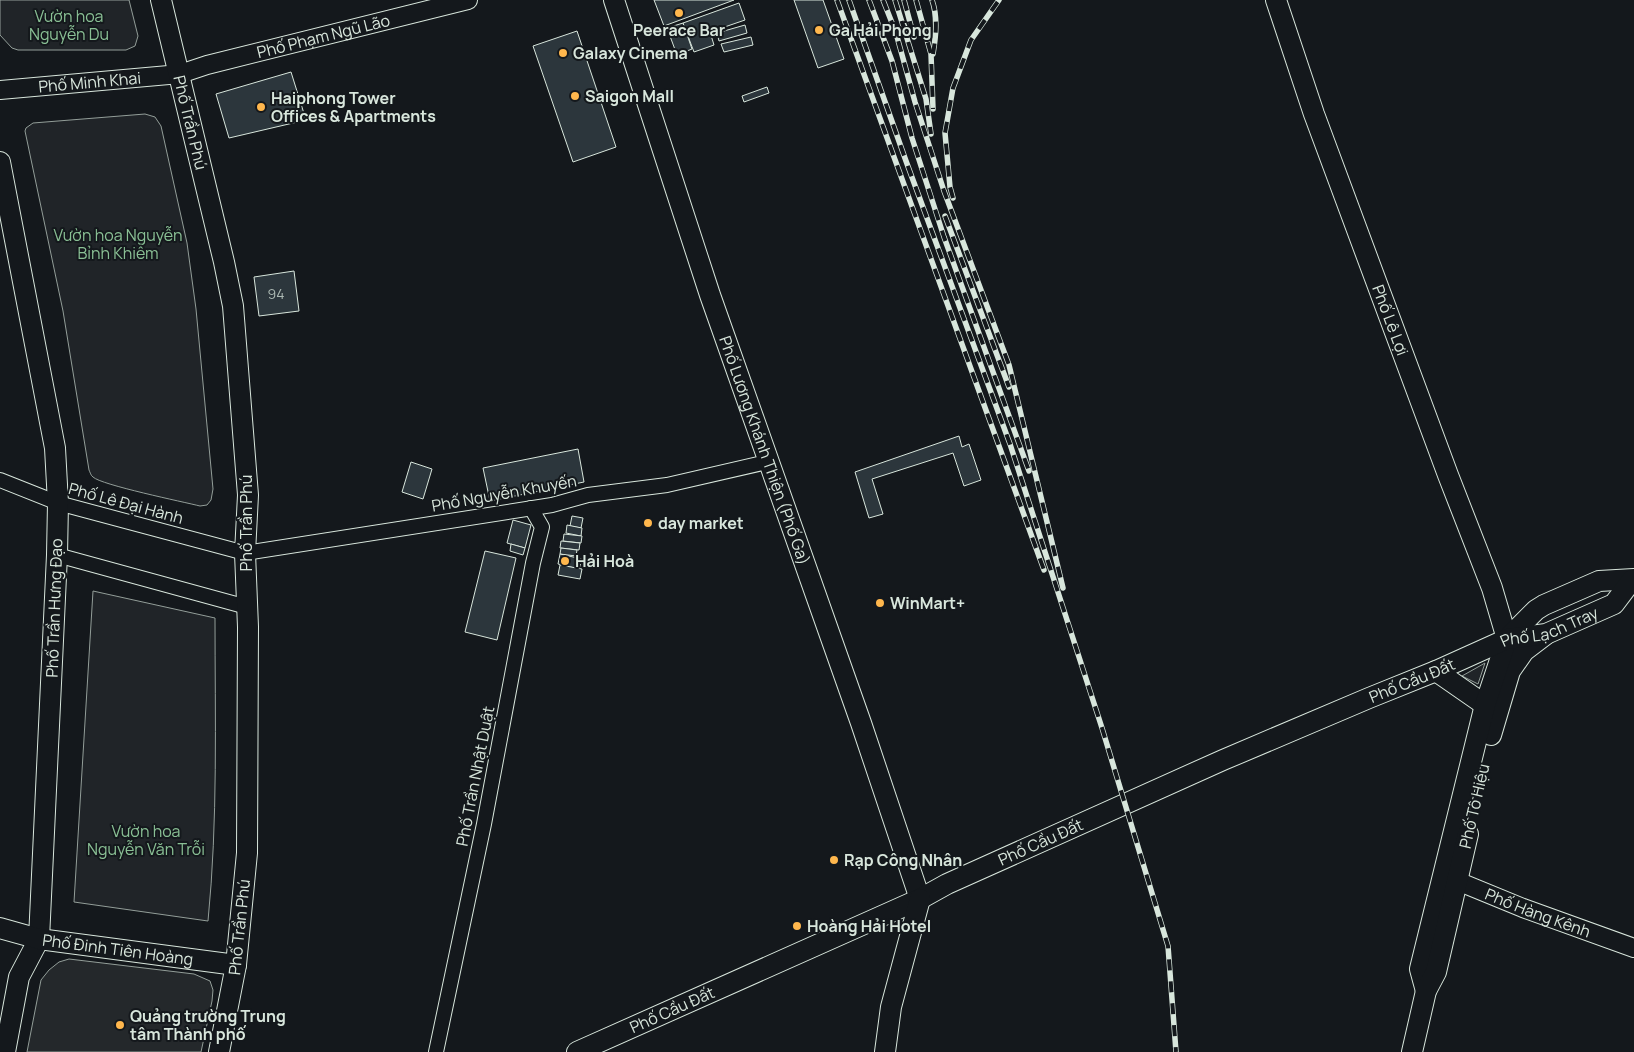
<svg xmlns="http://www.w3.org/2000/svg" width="1634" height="1052" viewBox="0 0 1634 1052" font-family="Manrope,sans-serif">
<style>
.green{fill:#202428;stroke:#939e99}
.parking{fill:#24282b;stroke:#939e99}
.building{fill:#2c363c;stroke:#d8e6dc}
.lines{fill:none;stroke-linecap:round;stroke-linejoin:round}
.minor-casing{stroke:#d8e6dc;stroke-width:16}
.tertiary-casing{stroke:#d8e6dc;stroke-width:20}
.secondary-casing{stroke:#d8e6dc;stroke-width:22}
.minor{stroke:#14181c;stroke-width:14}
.tertiary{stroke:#14181c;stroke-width:18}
.secondary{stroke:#14181c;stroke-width:20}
.rail-casing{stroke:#d8e6dc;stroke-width:5.5}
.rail{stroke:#14181c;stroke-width:4;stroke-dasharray:11;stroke-linecap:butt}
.poi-dot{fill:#ffb74d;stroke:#14181c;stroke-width:2}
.labels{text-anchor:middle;stroke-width:4;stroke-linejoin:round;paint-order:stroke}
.number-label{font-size:14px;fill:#adbab4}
.park-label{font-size:16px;fill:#8ac095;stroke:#14181c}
.poi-label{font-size:16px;font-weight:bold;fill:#d8e6dc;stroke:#14181c;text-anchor:start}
.street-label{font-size:16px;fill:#d8e6dc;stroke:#14181c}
</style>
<rect width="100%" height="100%" fill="#14181c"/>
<g class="green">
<path d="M0 0H129L138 36 135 46 126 50H18L12 48 0 35Z"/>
<path d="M145 114 155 117 161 126 187 243 196 309 213 489 211 500 207 505 200 506C184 502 101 485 93 477 91 476 90 472 89 470L63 311 25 131 26 128 33 123Z"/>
<path d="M93 591 215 618C215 719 218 820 208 921L74 902Z"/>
<path d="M1485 663 1478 684 1462 676Z"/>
</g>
<path class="parking" d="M69 959 194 974 210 981 213 990 212 1001 201 1052H27L41 980 49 970 59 962Z"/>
<g class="building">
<path d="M654 0H734L664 26Z"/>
<path d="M794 0H823L844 59 818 68Z"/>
<path d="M739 3 745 20 710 32 714 45 694 52 683 23Z"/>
<path d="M683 23 692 49 677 55 667 28Z"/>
<path d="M745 25 747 33 719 41 717 33Z"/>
<path d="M577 31 616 147 573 162 533 46Z"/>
<path d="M751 37 753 45 724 52 721 44Z"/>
<path d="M291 72 306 120 229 138 216 94Z"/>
<path d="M767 87 769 93 744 102 742 96Z"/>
<path d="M294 271 299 311 259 316 254 277Z"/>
<path d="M959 436 962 447 969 444 981 480 964 486 953 453 872 479 883 514 869 518 855 472Z"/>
<path d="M578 449 584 482 490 501 483 468Z"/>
<path d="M411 462 432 469 423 499 402 492Z"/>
<path d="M572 516 583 518 581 528 570 526Z"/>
<path d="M513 520 531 525 525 548 507 543Z"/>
<path d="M567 525 582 528 581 536 566 533Z"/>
<path d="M564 534 582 536 581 543 563 541Z"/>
<path d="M561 541 580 543 579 550 560 548Z"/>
<path d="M511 544 525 548 523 555 510 551Z"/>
<path d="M561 548 577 550 576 556 560 554Z"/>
<path d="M485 551 516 558 497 640 465 632Z"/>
<path d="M560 554 582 559 579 569 558 564Z"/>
<path d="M560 565 582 569 580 579 558 575Z"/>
</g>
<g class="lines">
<defs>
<g id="minor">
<path d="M0 480 58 503 245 553 552 505 588 495 667 485 767 462"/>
<path d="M57 555 247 607"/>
<path d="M436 1052 484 824 533 563 542 527 531 508"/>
</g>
<g id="tertiary">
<path id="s1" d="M0 90 180 74 207 65 468 0"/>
<path id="s2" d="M1445 876 1523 908 1634 948"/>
</g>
<g id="secondary">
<path id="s3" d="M161 0 224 262 233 306 248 495 245 553 248 627 247 853 236 965 219 1052"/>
<path id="s4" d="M614 0 710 295 861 723 920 899"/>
<path id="s5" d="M1276 0 1314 114 1448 475 1492 588 1507 639"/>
<path d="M0 162 55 448 58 503 57 555 39 939 19 977 5 1052"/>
<path d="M1436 671 1485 705 1493 712"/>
<path d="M1491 735 1510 671 1524 651 1545 635"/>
<path id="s6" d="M0 928 39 939 236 965"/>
<path d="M1426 991 1420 969 1485 705 1507 639 1536 610 1544 605 1599 581 1634 579"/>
<path id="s7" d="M577 1052 920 899 947 884 1223 760 1369 698 1436 671 1507 639 1546 634 1614 604 1632 580"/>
<path d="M885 1052 891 1007 920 899"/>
<path d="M1412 1052 1426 991 1436 972 1468 834"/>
</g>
</defs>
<use href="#minor" class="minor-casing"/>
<use href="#tertiary" class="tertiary-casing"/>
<use href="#secondary" class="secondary-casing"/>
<use href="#minor" class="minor"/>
<use href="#tertiary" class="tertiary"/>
<use href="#secondary" class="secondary"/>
<defs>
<g id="rail">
<path d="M837 0 1044 570"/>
<path d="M849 0 906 161 1010 444 1102 728 1168 946 1176 1052"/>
<path d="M869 0 892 61 912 138 944 237 1029 471"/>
<path d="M883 0 896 33 915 102 944 191 1009 365 1063 588"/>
<path d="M895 0 926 99 931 134"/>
<path d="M904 0 914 37"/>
<path d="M916 0 931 54 933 109"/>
<path d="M932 0C938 17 936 36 933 54"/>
<path d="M953 198 950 187 945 133 953 88 971 40 999 0"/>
<path d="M945 216 1009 387"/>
</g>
</defs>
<use href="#rail" class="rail-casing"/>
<use href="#rail" class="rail"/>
</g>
<g class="poi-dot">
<circle cx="679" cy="13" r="5"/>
<circle cx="819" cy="30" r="5"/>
<circle cx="563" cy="53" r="5"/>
<circle cx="575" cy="96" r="5"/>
<circle cx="261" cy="107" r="5"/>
<circle cx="648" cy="523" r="5"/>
<circle cx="565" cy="561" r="5"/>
<circle cx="880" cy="603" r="5"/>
<circle cx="834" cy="860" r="5"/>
<circle cx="797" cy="926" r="5"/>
<circle cx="120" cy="1025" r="5"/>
</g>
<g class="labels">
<g class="number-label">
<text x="276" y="299">94</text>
</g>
<g class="park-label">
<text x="69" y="22">Vườn hoa<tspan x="69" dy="18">Nguyễn Du</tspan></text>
<text x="118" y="241">Vườn hoa Nguyễn<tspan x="118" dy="18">Bỉnh Khiêm</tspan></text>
<text x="146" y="837">Vườn hoa<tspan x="146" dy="18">Nguyễn Văn Trỗi</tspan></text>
</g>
<g class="poi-label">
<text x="679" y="36" text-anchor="middle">Peerace Bar</text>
<text x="829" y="36">Ga Hải Phòng</text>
<text x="573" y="59">Galaxy Cinema</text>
<text x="585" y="102">Saigon Mall</text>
<text x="271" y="104">Haiphong Tower<tspan x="271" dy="18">Offices &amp; Apartments</tspan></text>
<text x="658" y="529">day market</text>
<text x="575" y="567">Hải Hoà</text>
<text x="890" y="609">WinMart+</text>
<text x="844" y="866">Rạp Công Nhân</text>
<text x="807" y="932">Hoàng Hải Hotel</text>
<text x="130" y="1022">Quảng trường Trung<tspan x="130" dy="18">tâm Thành phố</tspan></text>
</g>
<g class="street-label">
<text dy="6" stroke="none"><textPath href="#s1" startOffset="329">Phố Phạm Ngũ Lão</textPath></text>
<text dy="6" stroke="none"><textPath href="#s1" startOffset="90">Phố Minh Khai</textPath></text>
<text dy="6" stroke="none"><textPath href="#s3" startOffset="126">Phố Trần Phú</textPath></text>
<text dy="6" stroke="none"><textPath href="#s5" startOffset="340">Phố Lê Lợi</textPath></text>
<text dy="6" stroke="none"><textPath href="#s4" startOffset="475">Phố Lương Khánh Thiện (Phố Ga)</textPath></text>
<text transform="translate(504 493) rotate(-10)" y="6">Phố Nguyễn Khuyến</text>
<text transform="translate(126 503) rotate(15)" y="6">Phố Lê Đại Hành</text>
<text transform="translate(246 523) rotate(-90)" y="6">Phố Trần Phú</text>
<text transform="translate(54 608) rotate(-88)" y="6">Phố Trần Hưng Đạo</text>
<text dy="6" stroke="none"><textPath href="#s7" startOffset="1062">Phố Lạch Tray</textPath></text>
<text dy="6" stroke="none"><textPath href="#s7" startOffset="914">Phố Cầu Đất</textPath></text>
<text transform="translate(475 776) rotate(-79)" y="6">Phố Trần Nhật Duật</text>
<text transform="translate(1474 806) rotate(-77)" y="6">Phố Tô Hiệu</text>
<text dy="6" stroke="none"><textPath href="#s7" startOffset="509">Phố Cầu Đất</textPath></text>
<text dy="6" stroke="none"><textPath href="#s2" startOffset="100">Phố Hàng Kênh</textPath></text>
<text transform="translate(239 927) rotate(-84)" y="6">Phố Trần Phú</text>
<text dy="6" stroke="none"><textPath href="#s6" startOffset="120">Phố Đinh Tiên Hoàng</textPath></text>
<text dy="6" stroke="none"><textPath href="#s7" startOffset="104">Phố Cầu Đất</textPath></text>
</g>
</g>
</svg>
